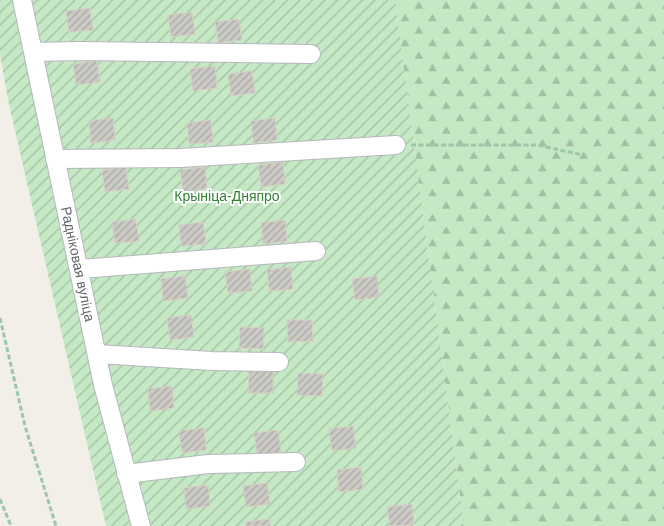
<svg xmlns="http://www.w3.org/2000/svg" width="664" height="526" viewBox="0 0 664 526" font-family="Helvetica,sans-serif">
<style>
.forest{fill:url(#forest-firs)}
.garden{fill:url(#garden-furrows)}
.building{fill:url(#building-hatch);stroke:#d6d1c6}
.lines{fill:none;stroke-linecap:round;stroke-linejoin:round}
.street-casing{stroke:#b5b8bc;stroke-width:20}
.path{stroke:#9cc7a9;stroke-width:3;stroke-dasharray:5 2.5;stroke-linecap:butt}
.street{stroke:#fff;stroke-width:18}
.labels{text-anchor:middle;stroke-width:4;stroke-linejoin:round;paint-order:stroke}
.park-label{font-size:14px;fill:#348238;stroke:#fff}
.street-label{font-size:14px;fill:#5f6368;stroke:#fff}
</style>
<defs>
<pattern id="forest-firs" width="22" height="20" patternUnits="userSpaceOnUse" patternTransform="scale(1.25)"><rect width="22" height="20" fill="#c5e8c5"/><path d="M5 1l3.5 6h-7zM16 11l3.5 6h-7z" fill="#a3c0a4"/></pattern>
<pattern id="garden-furrows" width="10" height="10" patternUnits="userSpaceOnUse" patternTransform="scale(1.25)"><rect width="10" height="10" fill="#c5e8c5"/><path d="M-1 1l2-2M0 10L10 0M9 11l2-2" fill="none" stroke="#a3c0a4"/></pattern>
<pattern id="building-hatch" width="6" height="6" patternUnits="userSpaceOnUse" patternTransform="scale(1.25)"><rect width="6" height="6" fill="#cccac5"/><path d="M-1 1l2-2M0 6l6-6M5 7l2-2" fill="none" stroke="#a9a8a4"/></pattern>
</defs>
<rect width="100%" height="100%" fill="#f1efe8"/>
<path class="forest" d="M395 0H664V526H464Z"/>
<path class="garden" d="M0 0H395L464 526H106L8 100 0 54Z"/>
<g class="building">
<path d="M90 8 93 30 69 32 66 11Z"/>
<path d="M192 12 195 34 171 37 168 15Z"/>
<path d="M239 19 242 40 218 43 215 22Z"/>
<path d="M97 61 100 82 76 85 73 64Z"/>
<path d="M215 66 217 88 193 91 190 69Z"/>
<path d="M252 71 255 93 231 96 228 74Z"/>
<path d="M113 118 115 140 91 143 89 121Z"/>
<path d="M275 118 277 140 253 143 251 121Z"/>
<path d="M211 120 213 142 189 144 187 123Z"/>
<path d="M283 162 285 184 261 187 258 165Z"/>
<path d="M126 167 129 189 105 192 102 170Z"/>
<path d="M205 167 207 189 183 192 180 170Z"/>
<path d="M136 219 139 241 115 243 112 222Z"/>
<path d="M285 220 287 241 263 244 261 223Z"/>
<path d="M203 222 206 244 181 246 179 225Z"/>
<path d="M291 267 293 289 269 291 267 270Z"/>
<path d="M250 269 252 291 228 293 225 272Z"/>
<path d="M185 276 188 298 163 301 161 279Z"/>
<path d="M377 276 379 297 355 300 352 279Z"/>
<path d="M191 315 194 337 170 340 167 318Z"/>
<path d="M287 320H312L313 341 288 342Z"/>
<path d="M240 327 264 328 263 349 239 348Z"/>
<path d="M249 371H273V393H248Z"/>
<path d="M298 373 323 374 322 396 297 395Z"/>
<path d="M172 386 174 408 150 411 148 389Z"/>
<path d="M353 426 356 448 332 451 329 429Z"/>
<path d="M204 428 206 450 182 453 179 431Z"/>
<path d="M278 430 281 452 257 455 254 433Z"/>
<path d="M361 467 363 489 339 492 337 470Z"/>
<path d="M267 483 270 504 246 507 243 486Z"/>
<path d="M208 485 210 506 186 509 184 488Z"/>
<path d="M412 504 414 525 390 526 387 507Z"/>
<path d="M270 519V526H246L245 522Z"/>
</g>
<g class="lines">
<defs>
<g id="street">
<path d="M22 0 103 385 141 526"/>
<path d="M34 52 79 51 311 54"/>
<path d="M55 159 181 158 396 145"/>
<path d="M80 269 316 251"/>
<path d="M97 354 212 361 279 362"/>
<path d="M126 474 208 464 296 462"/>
</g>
</defs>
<use href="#street" class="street-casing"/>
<g class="path">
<path d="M411 145H537L583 155"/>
<path d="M0 318 25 426 56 526"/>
<path d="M0 499 11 526"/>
</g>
<use href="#street" class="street"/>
</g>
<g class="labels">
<g class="park-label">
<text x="227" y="201">Крыніца-Дняпро</text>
</g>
<g class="street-label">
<text transform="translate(78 264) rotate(78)" y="5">Радніковая вуліца</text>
</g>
</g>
</svg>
